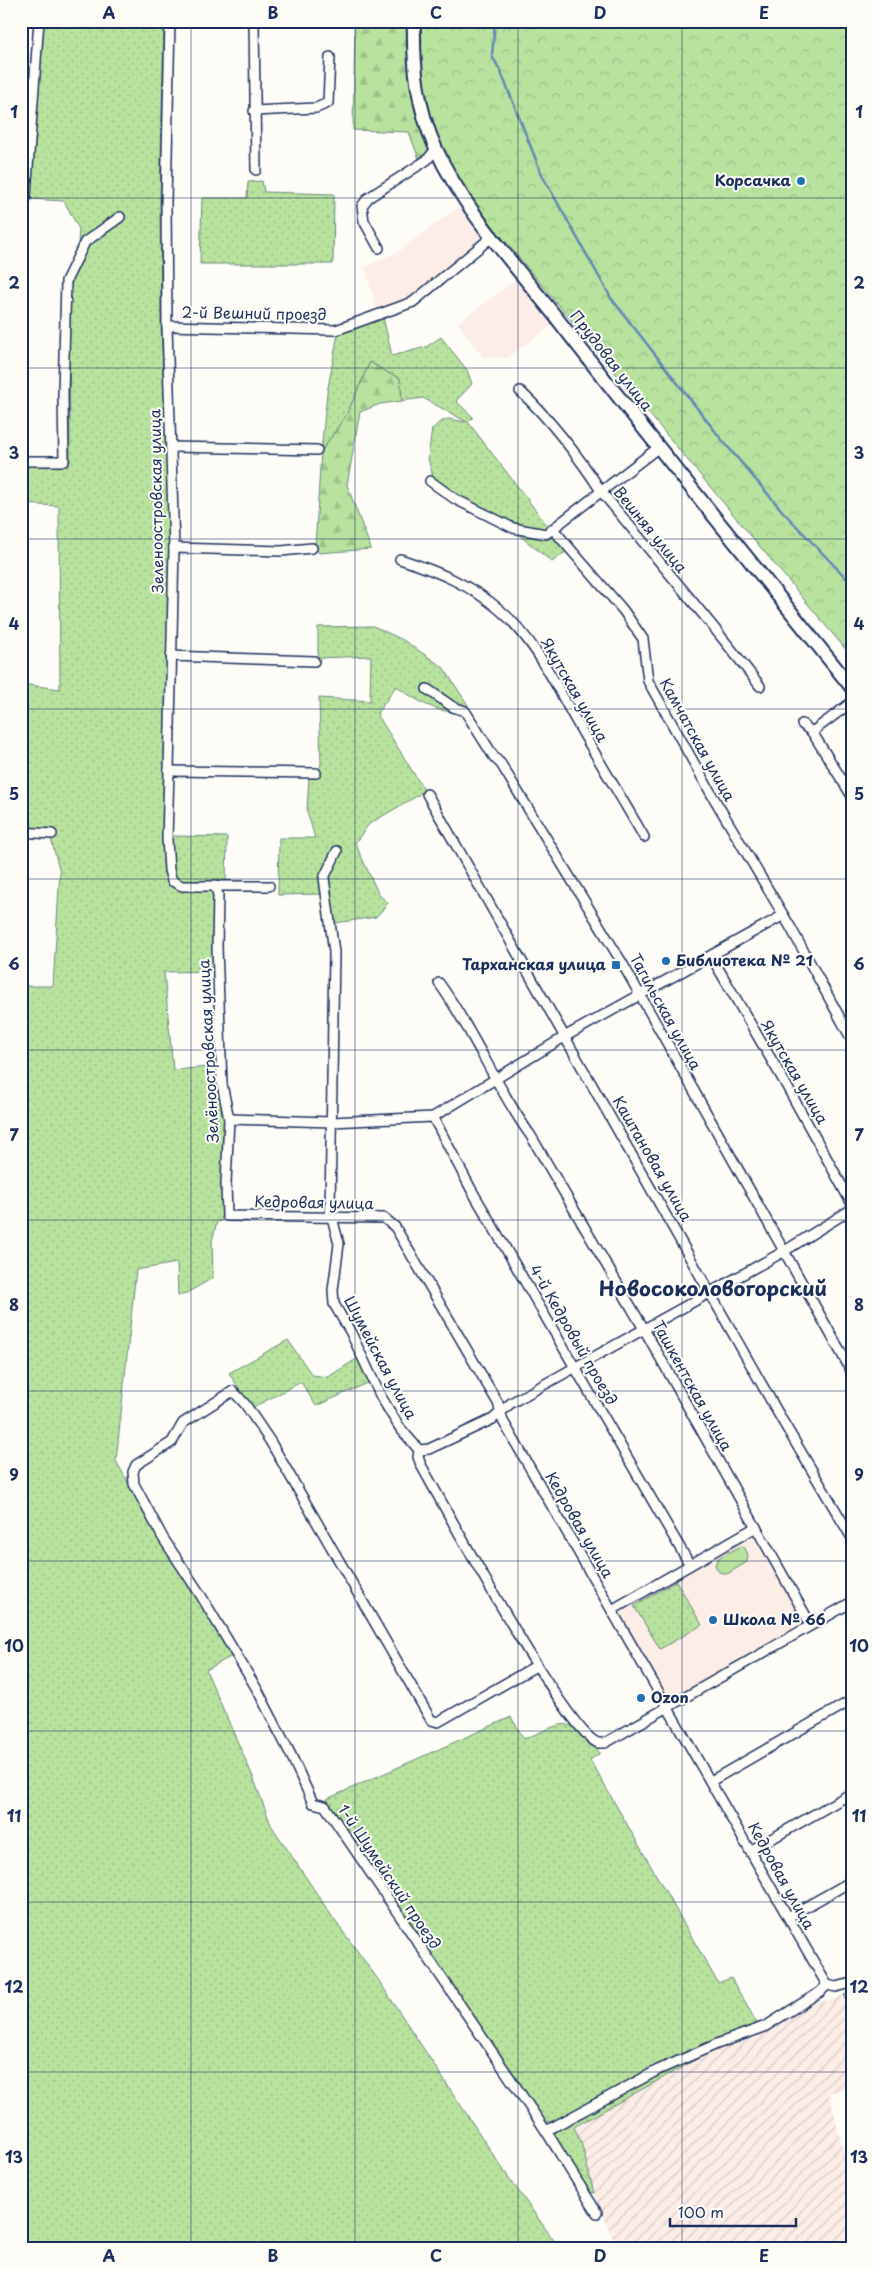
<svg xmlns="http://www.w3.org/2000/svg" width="873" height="2270" viewBox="0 0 873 2270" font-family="'Playpen Sans',sans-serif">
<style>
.built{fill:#fcede6}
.industrial{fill:url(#industrial-furrows)}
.grass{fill:url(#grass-dots);stroke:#6a887e}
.forest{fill:url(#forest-firs);stroke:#6a887e}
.park{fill:url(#park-crowns);stroke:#6a887e}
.pitch{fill:#b8e29e;stroke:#6a887e}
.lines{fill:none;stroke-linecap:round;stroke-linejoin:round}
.stream{stroke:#6288b4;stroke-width:2.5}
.street-casing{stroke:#1b2f5e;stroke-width:12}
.secondary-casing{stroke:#1b2f5e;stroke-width:16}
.street{stroke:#fdfcf7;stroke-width:9}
.secondary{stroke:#fdfcf7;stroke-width:12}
.grid{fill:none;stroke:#1b2f5e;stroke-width:1;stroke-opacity:0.55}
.poi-dot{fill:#1f6fb2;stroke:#fdfcf7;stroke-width:2}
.labels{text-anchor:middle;stroke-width:4;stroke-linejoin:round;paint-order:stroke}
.poi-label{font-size:15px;font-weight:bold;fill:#1b2f5e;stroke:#fdfcf7;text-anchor:start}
.street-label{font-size:15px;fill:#1b2f5e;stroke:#fdfcf7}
.district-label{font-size:20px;font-weight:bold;fill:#1b2f5e;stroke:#fdfcf7}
.neatline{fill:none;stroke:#1b2f5e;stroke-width:2}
.grid-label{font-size:16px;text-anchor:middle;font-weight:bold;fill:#1b2f5e}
</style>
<defs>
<pattern id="industrial-furrows" width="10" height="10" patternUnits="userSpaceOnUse" patternTransform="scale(1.25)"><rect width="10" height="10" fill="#fcede6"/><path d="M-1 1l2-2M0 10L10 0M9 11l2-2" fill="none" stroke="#d7ccc8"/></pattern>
<pattern id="grass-dots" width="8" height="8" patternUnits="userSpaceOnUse" patternTransform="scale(1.25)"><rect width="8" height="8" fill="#b8e29e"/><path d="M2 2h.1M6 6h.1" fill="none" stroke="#9ec28a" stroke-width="1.8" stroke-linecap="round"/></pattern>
<pattern id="forest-firs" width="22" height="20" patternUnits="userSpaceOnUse" patternTransform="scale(1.25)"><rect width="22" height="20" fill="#b8e29e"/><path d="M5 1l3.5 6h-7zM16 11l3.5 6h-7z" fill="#9ec28a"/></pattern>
<pattern id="park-crowns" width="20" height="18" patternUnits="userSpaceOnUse" patternTransform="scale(1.25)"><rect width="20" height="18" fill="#b8e29e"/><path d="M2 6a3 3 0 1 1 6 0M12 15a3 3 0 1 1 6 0" fill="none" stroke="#9ec28a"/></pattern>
</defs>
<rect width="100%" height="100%" fill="#fdfcf7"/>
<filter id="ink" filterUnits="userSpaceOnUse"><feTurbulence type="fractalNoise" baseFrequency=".02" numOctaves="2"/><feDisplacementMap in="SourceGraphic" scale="10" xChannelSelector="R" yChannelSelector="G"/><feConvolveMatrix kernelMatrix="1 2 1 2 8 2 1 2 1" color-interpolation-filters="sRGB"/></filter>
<g filter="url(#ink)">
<g class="built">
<path d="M462 204 480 232 481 239 411 300 377 312 365 267 398 252Z"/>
<path d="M516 279 552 326 507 358 483 357 458 323Z"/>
<path d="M750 1535 757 1538 803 1617V1627L676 1699 670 1697 665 1693 621 1617 622 1608Z"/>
</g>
<path class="industrial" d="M844 1995 852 2015 846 2021 852 2041V2086L829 2093 852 2185V2249H620L614 2241 594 2193 581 2142 574 2127 713 2050 766 2031 819 2001 833 2000Z"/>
<g class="grass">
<path d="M43 21H164L160 203 161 325 171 549 164 827 173 836 227 837 226 882 223 893 219 971 164 972 173 1070 221 1066 229 1114 225 1219 217 1222 212 1241 213 1278 183 1295 178 1296 177 1263 136 1270 116 1461 160 1540 199 1596 222 1641 234 1655 206 1670 253 1777 271 1825 333 1918 377 1978 502 2168 560 2249H21V986H53L60 872 51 839 21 836V684L60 689 59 506 21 504V463L70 462 69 281 78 245 79 229 64 201 29 199Z"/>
<path d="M262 181 264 192 334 194 333 264H200L202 198H247L248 182Z"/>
<path d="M383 317 392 356 426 347 441 337 467 370 472 384 456 401 473 417 468 422 567 551 552 562 519 535 516 526 457 497 433 477 428 458 432 429 440 422 448 419 467 422 423 398 402 401 400 378 388 373 370 362 347 414 321 452 327 393 338 334Z"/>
<path d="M373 626 403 640 443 667 468 705 462 712C437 714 416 700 396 686L377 714 424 790 417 796 369 824 355 843 379 895 388 903 376 917 335 923 325 921 322 894 278 895 279 838H315L307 811 309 777 318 774 321 764 319 698 370 701 371 656 318 658V627Z"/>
<path d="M288 1340 312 1375 328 1377 358 1358 370 1382 316 1406 301 1382 252 1408 229 1373Z"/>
<path d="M676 1581 702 1625 660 1649 634 1606Z"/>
<path d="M511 1717 524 1739C571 1720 565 1715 600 1753L590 1760 718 1983 731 1978 758 2025 656 2067 555 2121 544 2122 536 2114 327 1799Z"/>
<path d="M713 2050 574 2127 581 2142 594 2193 587 2191 556 2141 555 2135 557 2129 660 2072Z"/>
</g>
<g class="forest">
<path d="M355 21H409L430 149 419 159 409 132 353 130Z"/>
<path d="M370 362 388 373 400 378 402 401 380 404 360 412 347 485 371 549 319 553 315 547 321 452 347 414Z"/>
<path d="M852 1991V2041L846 2021 852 2014 844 1995Z"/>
</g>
<path class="park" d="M419 21H852V657L495 229 454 177 433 130 421 81Z"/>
<path class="pitch" d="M741 1546 745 1548 748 1555 747 1562 727 1574 719 1572 715 1565 718 1558Z"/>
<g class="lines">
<path class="stream" d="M495 21 492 56 501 72 542 175 611 298 722 440 784 513 852 584"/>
<defs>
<g id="street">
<path d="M170 21 166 202 167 326 174 548 169 771 167 839 169 870 172 881 182 886H269"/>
<path d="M254 21 256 170"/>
<path d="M254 111 316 108 328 103 330 57"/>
<path d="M21 198H26V194L39 21"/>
<path d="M379 248 364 221 362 206 368 198 427 160 436 149"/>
<path d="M167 326 336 330 413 302 493 236"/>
<path d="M520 391C548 417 580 458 601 491 654 556 709 619 760 686"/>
<path d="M171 447 317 450"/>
<path d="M21 461H64L63 394 66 281 85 242 120 217"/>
<path d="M430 481 455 499 513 528 546 534 659 447"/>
<path d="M553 529 623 610 643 639 648 681 712 795 791 928 852 1040"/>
<path d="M174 548 281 551 312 548"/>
<path d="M400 559C437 571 471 585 500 610 535 640 553 680 575 719 597 758 621 797 644 837"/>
<path d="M171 656 314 661"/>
<path d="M427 689 453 707 465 711 494 757 501 764 621 961 852 1372"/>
<path d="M802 724 812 732 852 796"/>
<path d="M812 732 852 702"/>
<path d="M169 771 316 773"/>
<path d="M427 794 782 1420 852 1538"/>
<path d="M21 832 52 834"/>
<path d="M337 851 324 878 334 952 330 1210 339 1244 333 1290 334 1304 351 1333 381 1397 400 1428 419 1450 418 1457 421 1465C444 1506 567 1733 598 1743 600 1743 603 1743 605 1743L852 1602"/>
<path d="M215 885 218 895 217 947 222 1084 229 1119 226 1183 227 1216 384 1218 395 1227 498 1403 503 1421 827 1985"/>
<path d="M711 956 785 1083 852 1204"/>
<path d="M439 983C474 1031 496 1088 531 1136L644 1329 811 1625"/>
<path d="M433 1117 471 1189 690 1565"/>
<path d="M229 1119 332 1122 433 1117 566 1036 782 916"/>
<path d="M419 1450 429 1449 493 1419 511 1403 783 1252 852 1209"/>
<path d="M612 1610 756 1527"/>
<path d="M536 1666 438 1722 431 1720 270 1441 245 1404 233 1391 183 1423 172 1442 136 1465 133 1472 134 1484 163 1538 200 1594 258 1691 291 1755 313 1803 325 1806 546 2131 597 2213"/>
<path d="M711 1781 852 1700"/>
<path d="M750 1851 852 1793"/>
<path d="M788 1917 852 1881"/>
<path d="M827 1985 836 1987 852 1983"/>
<path d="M546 2131 658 2070 717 2044 766 2026 820 1992 827 1985"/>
</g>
<path id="secondary" d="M414 21C413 65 417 108 436 149 464 211 517 267 559 321 655 445 754 565 852 688"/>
</defs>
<use href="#street" class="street-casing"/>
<use href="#secondary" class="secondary-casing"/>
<use href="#street" class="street"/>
<use href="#secondary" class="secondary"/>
</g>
</g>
<path class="grid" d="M191 21V2249M355 21V2249M518 21V2249M682 21V2249M21 198H852M21 368H852M21 539H852M21 709H852M21 879H852M21 1050H852M21 1220H852M21 1391H852M21 1561H852M21 1731H852M21 1902H852M21 2072H852"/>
<g class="poi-dot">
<circle cx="801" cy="181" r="5"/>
<circle cx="666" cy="961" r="5"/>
<rect x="611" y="960" width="10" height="10" rx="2.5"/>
<circle cx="713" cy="1620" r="5"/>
<circle cx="641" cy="1698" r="5"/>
</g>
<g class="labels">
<g class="poi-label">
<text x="791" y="186" text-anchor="end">Корсачка</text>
<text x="676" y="966">Библиотека № 21</text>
<text x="606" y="970" text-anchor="end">Тарханская улица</text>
<text x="723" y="1625">Школа № 66</text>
<text x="651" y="1703">Ozon</text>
</g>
<g class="street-label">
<text transform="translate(254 314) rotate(1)" y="5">2-й Вешний проезд</text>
<text transform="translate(611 361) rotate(52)" y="5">Прудовая улица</text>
<text transform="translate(157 501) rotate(-91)" y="5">Зеленоостровская улица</text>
<text transform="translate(650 530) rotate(51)" y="5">Вешняя улица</text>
<text transform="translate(574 690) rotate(60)" y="5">Якутская улица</text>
<text transform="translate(697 740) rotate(61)" y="5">Камчатская улица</text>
<text transform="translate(665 1012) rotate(61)" y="5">Тагильская улица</text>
<text transform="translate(209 1051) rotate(-93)" y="5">Зелёноостровская улица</text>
<text transform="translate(794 1072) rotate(60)" y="5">Якутская улица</text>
<text transform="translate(652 1159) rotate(60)" y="5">Каштановая улица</text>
<text transform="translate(314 1203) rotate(1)" y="5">Кедровая улица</text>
<text transform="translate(573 1335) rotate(60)" y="5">4-й Кедровый проезд</text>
<text transform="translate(380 1358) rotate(62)" y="5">Шумейская улица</text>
<text transform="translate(692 1386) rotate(61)" y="5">Ташкентская улица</text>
<text transform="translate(579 1525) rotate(60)" y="5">Кедровая улица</text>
<text transform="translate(781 1876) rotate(61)" y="5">Кедровая улица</text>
<text transform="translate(389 1877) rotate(56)" y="5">1-й Шумейский проезд</text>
</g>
<g class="district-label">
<text x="713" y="1296">Новосоколовогорский</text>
</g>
</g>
<rect width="873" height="2270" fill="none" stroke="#fdfcf7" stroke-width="55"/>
<path d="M670 2218v8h126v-8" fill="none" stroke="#1b2f5e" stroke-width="2.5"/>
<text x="678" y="2218" font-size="15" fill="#1b2f5e" stroke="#fdfcf7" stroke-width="4" paint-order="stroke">100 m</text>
<rect x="28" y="28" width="818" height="2214" class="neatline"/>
<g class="grid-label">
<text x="109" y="19">A</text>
<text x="273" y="19">B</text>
<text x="436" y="19">C</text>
<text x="600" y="19">D</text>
<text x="764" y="19">E</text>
<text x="14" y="118">1</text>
<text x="859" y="118">1</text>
<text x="14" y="289">2</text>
<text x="859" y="289">2</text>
<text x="14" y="459">3</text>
<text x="859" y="459">3</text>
<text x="14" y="630">4</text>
<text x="859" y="630">4</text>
<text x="14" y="800">5</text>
<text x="859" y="800">5</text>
<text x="14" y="970">6</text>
<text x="859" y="970">6</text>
<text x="14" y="1141">7</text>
<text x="859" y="1141">7</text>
<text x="14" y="1311">8</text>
<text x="859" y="1311">8</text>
<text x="14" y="1481">9</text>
<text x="859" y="1481">9</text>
<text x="14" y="1652">10</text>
<text x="859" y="1652">10</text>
<text x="14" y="1822">11</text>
<text x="859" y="1822">11</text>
<text x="14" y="1993">12</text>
<text x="859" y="1993">12</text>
<text x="14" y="2163">13</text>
<text x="859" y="2163">13</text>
<text x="109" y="2262">A</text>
<text x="273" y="2262">B</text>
<text x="436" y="2262">C</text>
<text x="600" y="2262">D</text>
<text x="764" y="2262">E</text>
</g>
</svg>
